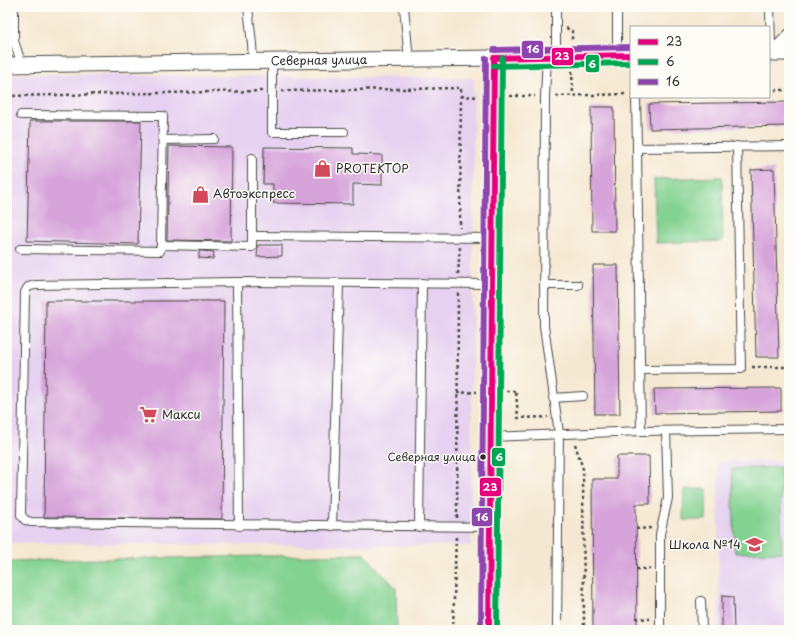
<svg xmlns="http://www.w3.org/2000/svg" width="796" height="637" viewBox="0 0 796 637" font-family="'Playpen Sans',sans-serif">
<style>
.built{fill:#e6d2f0}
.green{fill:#83d291;stroke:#577e5e}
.building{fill:#d6a3da}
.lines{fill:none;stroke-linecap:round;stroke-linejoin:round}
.service-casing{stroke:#494744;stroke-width:10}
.minor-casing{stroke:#494744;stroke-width:17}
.tertiary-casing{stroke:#494744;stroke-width:21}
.path{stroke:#494744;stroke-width:2.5;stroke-dasharray:3 3;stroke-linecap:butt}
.service{stroke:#fff;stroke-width:8}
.minor{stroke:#fff;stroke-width:15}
.tertiary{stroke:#fff;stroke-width:19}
.bus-1-casing{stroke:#fdfcf7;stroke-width:9}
.bus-2-casing{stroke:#fdfcf7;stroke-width:9}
.bus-3-casing{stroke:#fdfcf7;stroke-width:9}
.bus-1{stroke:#e5007d;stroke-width:6}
.bus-2{stroke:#00a651;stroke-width:6}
.bus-3{stroke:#8e44ad;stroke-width:6}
.bus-dot{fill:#2b2b2b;stroke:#fdfcf7;stroke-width:1.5}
.labels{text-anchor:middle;stroke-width:3;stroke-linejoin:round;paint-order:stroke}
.bus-label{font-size:11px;fill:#2b2b2b;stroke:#fdfcf7;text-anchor:end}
.street-label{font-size:12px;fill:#2b2b2b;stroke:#fdfcf7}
.poi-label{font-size:12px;fill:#2b2b2b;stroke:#fdfcf7;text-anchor:start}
.line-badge{stroke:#fdfcf7;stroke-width:1.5}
.badge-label{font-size:11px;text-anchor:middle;font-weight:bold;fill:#fff}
</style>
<rect width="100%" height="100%" fill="#fdfcf7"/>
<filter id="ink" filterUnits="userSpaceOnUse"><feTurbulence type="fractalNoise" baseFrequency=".025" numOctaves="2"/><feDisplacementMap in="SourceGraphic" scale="8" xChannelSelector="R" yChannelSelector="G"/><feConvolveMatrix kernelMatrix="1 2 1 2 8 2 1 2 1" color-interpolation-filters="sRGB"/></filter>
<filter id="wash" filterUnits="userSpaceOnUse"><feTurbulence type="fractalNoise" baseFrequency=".012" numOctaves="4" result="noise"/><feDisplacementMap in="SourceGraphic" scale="16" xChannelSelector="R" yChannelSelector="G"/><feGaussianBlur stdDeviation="0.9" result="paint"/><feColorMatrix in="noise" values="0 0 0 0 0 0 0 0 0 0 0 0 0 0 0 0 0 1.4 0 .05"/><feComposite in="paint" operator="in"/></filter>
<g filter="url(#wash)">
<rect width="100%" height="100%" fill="#f5e8d2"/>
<g class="built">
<path d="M7 74 474 78 471 546 7 543Z"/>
<path d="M718 461H789V630H719Z"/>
</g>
<g class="green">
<path d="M722 177 723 241 656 243 654 179Z"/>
<path d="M780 467 782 552 735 553 732 469Z"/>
<path d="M684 489H707L706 520H683Z"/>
<path d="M364 554 396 588 397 630H7V561Z"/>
</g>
<g id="blocks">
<g class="building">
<path d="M789 102V126L650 129 649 104Z"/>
<path d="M591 107H614L615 231H592Z"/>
<path d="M30 121H141L138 244 27 241Z"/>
<path d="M169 146 232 147 231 241 167 240Z"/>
<path d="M264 147 353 148V154L382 155V185L353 184V204L273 203V184H263Z"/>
<path d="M774 169 779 357H756L751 170Z"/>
<path d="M258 245H282V256L257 257Z"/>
<path d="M199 251 214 252 213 259 199 258Z"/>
<path d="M593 265H618L620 414H595Z"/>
<path d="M46 301H224L222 519 44 517Z"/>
<path d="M781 388V411L655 413 654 389Z"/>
<path d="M617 456H649L650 504H636L637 630H593L592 479H617Z"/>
<path d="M722 596 733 597 734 630H722Z"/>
</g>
</g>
</g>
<g filter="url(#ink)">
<use href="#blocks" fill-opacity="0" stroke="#494744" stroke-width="1"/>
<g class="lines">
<defs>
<g id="service">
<path d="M14 7V41L22 65"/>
<path d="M248 7 252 44 253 62"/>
<path d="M404 7 409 60"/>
<path d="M556 7V56"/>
<path d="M617 7V55"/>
<path d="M770 7 771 51"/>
<path d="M773 49 789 33"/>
<path d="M547 56 545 96 544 326 559 433 557 630"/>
<path d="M272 62V132H344"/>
<path d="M636 97 637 148 641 431"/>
<path d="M163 140 214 139"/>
<path d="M637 148 789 146"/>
<path d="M252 236 493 238"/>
<path d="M161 245 252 247V158"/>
<path d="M20 249 160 251 161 245 163 116 21 115"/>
<path d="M237 282 239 526"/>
<path d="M544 285H578"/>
<path d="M641 370 741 369 737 146"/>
<path d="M553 398 583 396"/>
<path d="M490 437 641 431 789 429"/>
<path d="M332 526 339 283"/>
<path d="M419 527 422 283"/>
<path d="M490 527C337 526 184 525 31 522L25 520 21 515 25 292 28 287 35 285 237 282 492 284"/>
<path d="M701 601 702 630"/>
<path d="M660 630V534L668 498 666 431"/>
</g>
<g id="minor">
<path id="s1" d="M7 65 494 58"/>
</g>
<g id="tertiary">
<path d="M769 51H789"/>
<path d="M489 630 494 58 631 55"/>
</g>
</defs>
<use href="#service" class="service-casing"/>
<use href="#minor" class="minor-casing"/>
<use href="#tertiary" class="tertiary-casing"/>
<g class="path">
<path d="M566 28 572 31V40"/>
<path d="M572 71 573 95"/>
<path d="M769 90H789"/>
<path d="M282 91 461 88 460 228"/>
<path d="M7 96 263 91"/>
<path d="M461 96 479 97"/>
<path d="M510 96H535"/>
<path d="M556 96 627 94"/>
<path d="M458 274 460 247"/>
<path d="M752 367H789"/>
<path d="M506 391H516L518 418 548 417"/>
<path d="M457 393 477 392"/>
<path d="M575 444 583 469 584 630"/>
<path d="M457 518 458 293"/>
<path d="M636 529 652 528"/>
<path d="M636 569H650"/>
<path d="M636 618 650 619"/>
<path d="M453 630 456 537"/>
</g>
<use href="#service" class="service"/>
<use href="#minor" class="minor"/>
<use href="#tertiary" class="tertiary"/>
<defs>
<g id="bus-1">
<path d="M494 58 631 55"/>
<path d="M489 630 494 58"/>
</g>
<g id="bus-2">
<path d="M494 66 631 63"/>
<path d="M497 630 502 58"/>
</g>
<g id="bus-3">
<path d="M494 50 631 47"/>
<path d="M481 630 486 58"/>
</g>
</defs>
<use href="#bus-1" class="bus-1-casing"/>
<use href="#bus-2" class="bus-2-casing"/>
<use href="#bus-3" class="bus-3-casing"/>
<use href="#bus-1" class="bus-1"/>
<use href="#bus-2" class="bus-2"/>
<use href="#bus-3" class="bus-3"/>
</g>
</g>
<defs>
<symbol id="shop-bare" viewBox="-9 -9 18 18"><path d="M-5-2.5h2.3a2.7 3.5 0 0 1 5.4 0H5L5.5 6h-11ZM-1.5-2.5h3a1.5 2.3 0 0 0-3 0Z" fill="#d1495b" stroke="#fdfcf7" stroke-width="2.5" paint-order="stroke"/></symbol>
<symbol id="supermarket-bare" viewBox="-9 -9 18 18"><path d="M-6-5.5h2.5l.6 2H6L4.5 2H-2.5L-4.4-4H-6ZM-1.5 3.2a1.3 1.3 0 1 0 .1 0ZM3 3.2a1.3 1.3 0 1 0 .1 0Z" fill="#d1495b" stroke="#fdfcf7" stroke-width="2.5" paint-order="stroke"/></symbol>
<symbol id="school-bare" viewBox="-9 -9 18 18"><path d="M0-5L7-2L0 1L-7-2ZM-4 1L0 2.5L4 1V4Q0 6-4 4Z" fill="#d1495b" stroke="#fdfcf7" stroke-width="2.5" paint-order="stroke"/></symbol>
</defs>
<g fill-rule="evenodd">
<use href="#shop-bare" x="310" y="156" width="25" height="25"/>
<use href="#shop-bare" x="188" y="182" width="25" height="25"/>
<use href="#supermarket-bare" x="136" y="402" width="25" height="25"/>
<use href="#school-bare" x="742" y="532" width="25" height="25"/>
</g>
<circle class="bus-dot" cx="483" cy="457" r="3.5"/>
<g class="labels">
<g class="bus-label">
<text x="476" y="461">Северная улица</text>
</g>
<g class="street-label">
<text dy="4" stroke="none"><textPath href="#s1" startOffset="312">Северная улица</textPath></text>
</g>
<g class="poi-label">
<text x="336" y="173">PROТЕКТОР</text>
<text x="213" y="198">Автоэкспресс</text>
<text x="162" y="419">Макси</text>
<text x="741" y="549" text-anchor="end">Школа №14</text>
</g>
</g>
<g class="line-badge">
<rect x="521" y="40" width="23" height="19" rx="4" fill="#8e44ad"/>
<rect x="551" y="47" width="23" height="19" rx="4" fill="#e5007d"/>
<rect x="585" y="54" width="15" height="19" rx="4" fill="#00a651"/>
<rect x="491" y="447" width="15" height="20" rx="4" fill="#00a651"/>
<rect x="479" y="477" width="23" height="20" rx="4" fill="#e5007d"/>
<rect x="471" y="507" width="22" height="20" rx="4" fill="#8e44ad"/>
</g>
<g class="badge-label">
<text x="533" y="53">16</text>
<text x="562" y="60">23</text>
<text x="592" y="68">6</text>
<text x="499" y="461">6</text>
<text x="490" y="491">23</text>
<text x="482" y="521">16</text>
</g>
<rect width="796" height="637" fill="none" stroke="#fdfcf7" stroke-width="24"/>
<rect x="630" y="26" width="140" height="72" fill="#fdfcf7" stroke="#a9a8a5"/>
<rect x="638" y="39" width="20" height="6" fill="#e5007d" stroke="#a9a8a5"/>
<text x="666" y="46" font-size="12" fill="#2b2b2b">23</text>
<rect x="638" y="59" width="20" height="6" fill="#00a651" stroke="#a9a8a5"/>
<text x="666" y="66" font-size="12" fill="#2b2b2b">6</text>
<rect x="638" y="79" width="20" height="6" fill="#8e44ad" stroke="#a9a8a5"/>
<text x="666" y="86" font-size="12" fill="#2b2b2b">16</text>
</svg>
